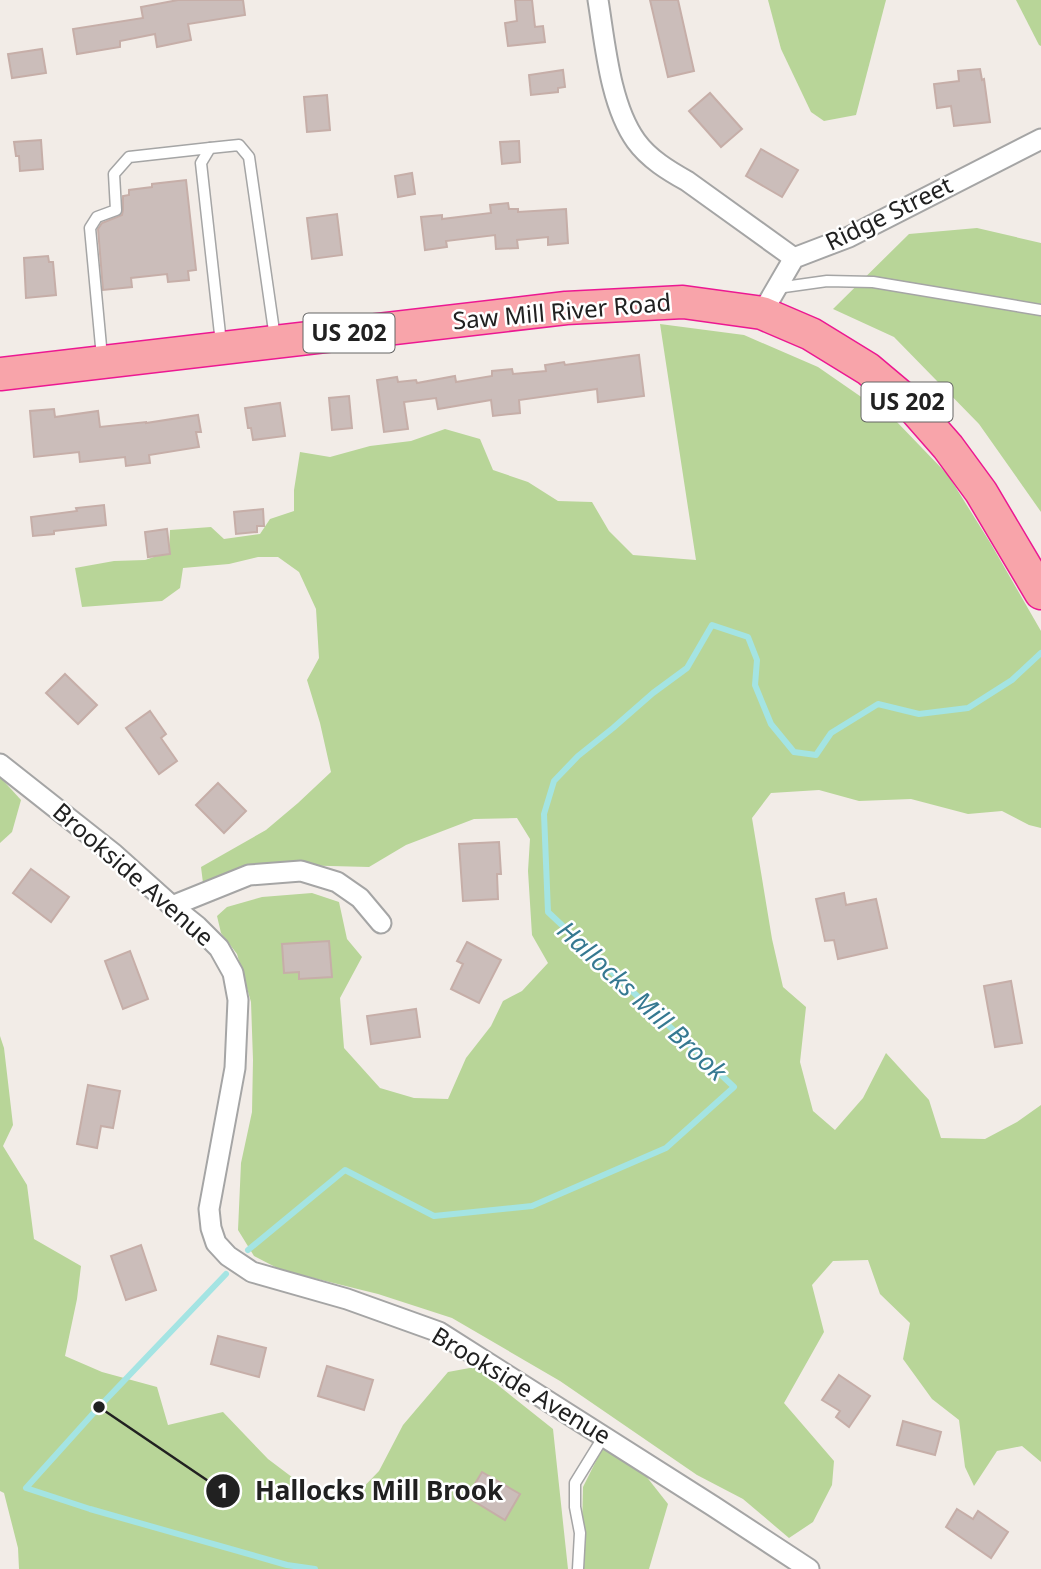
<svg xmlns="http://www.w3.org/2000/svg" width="1041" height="1569" viewBox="0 0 1041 1569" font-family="'Noto Sans',sans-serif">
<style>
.forest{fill:#b8d598}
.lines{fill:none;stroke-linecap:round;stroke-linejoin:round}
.stream{stroke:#a4e4e3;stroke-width:6}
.building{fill:#cbbdba;stroke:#c6aea8;stroke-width:2}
.service-casing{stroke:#a5a5a5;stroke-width:13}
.minor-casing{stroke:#a5a5a5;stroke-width:23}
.trunk-casing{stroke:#ec1892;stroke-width:35}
.service{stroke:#fff;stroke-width:10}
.minor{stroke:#fff;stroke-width:19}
.trunk{stroke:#f8a4aa;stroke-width:32}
.labels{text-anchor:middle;stroke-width:5;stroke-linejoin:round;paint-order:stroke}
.shield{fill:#fff;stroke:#646464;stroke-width:2}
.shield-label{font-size:23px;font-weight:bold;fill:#212121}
.street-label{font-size:24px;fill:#212121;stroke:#fff}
.water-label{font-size:26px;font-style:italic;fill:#367991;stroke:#fff}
.leader{fill:none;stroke:#212121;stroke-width:2.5}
.callout-dot{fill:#212121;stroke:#fff;stroke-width:2.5}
.mark-label{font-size:21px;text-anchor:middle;font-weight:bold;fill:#fff}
.callout-label{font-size:26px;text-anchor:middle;font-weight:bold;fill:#212121;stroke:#fff;stroke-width:5;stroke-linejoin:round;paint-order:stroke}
</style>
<rect width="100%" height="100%" fill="#f2ece7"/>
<g class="forest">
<path d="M768 0H886L856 115 824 121 811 112 781 49Z"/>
<path d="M1016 0H1041V46L1039 45Z"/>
<path d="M977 228 1041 243V512L979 424 894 337 833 309 909 234Z"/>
<path d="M660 324 744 335 818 367 896 421 948 475 991 544 1041 631V828L1029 825 1002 811 968 814 911 799 859 801 819 790 771 793 752 818 772 939 783 987 806 1007 800 1062 813 1111 835 1130 863 1098 886 1053 929 1100 941 1138 985 1139 1017 1122 1041 1105V1462L1022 1446 997 1451 974 1486 965 1467 959 1420 932 1399 903 1359 910 1323 880 1294 868 1260 833 1261 812 1285 824 1332 784 1403 834 1461 832 1485 813 1522 789 1538 743 1499 697 1475 560 1381 452 1318 378 1294 281 1270 254 1256 238 1230 241 1163 252 1112 253 1060 251 1002 237 954 221 933 217 916 227 907 262 897 312 893 339 902 347 939 362 957 340 998 344 1048 380 1088 414 1098 448 1099 466 1058 491 1026 503 1001 522 991 548 963 532 935 528 871 530 839 517 818 474 819 406 845 369 867 252 864 203 883 201 867 266 830 298 803 331 772 320 723 307 680 319 658 316 609 299 572 278 557H258L229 564 183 568 180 588 162 601 82 607 75 568 114 561 145 560 169 552 170 530 211 527 224 539 260 534 270 519 294 511V490L300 452 330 457 370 446 411 441 445 429 480 439 493 470 528 482 558 501 592 502 609 531 633 555 696 560Z"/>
<path d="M0 777 21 800 12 832 0 843Z"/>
<path d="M0 1036 4 1048 13 1125 3 1146 27 1185 34 1239 81 1266 77 1299 65 1356 102 1372 157 1387 168 1425 223 1412 268 1459 317 1496 352 1499 379 1471 403 1425 448 1372 475 1367 553 1429 568 1569H19L18 1548 4 1493 0 1491Z"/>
<path d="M604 1445 642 1471 668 1504 649 1569H581L583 1487Z"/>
</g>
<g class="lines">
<g class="stream">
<path d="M248 1250 345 1170 434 1216 532 1206 666 1148 734 1087 548 912 544 814 554 781 578 756 613 728 653 693 687 668 712 625 748 637 757 660 755 685 771 724 794 752 816 755 831 733 878 704 919 714 968 708 1012 680 1041 653"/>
<path d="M226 1274 99 1407 26 1488 90 1509 287 1565 315 1569"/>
</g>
</g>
<g class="building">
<path d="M178 0H243L245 15 188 24 191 40 157 47 155 34 120 41V47L77 54 73 29 143 18 141 7Z"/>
<path d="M515 0H532L535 27 543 26 545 42 508 46 505 23 517 21Z"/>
<path d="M650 0H678L694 71 668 77Z"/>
<path d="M42 49 46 73 12 78 8 54Z"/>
<path d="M980 69 982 80 984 79 990 122 954 126 951 106 937 108 934 84 959 81 958 71Z"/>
<path d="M563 70 565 87 558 88V92L531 95 529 75Z"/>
<path d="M710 93 742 129 721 147 689 111Z"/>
<path d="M327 95 330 130 307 132 304 97Z"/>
<path d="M41 140 43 169 20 171 19 156H16L14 142Z"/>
<path d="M519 141 520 162 502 164 500 142Z"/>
<path d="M761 149 798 170 782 197 746 176Z"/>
<path d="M412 173 415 194 398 197 395 176Z"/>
<path d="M186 180 196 270 188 271 189 280 168 282 167 274 131 278 132 287 103 290 98 229 102 223 122 215 123 210V196L129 195V190L152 187V184Z"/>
<path d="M508 203 509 209H518V212L566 209 568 243 548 245V237L517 240 518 248 496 249 495 235 446 241 447 247 425 250 421 217 442 215V219L491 213 490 205Z"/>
<path d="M337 214 342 255 312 259 307 218Z"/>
<path d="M48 256 49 262H53L56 295 26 298 24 258Z"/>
<path d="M639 355 644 396 598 402 597 389 519 400 520 413 493 416 491 400 438 409 436 398 404 402 408 429 384 432 377 380 397 377 398 382 416 380 417 383 455 376 456 382 492 376V371L512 369 513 374 546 371 545 365 564 362 565 365Z"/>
<path d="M349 396 352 428 332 430 329 398Z"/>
<path d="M280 403 285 436 253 440 251 428H248L245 408Z"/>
<path d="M54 409 55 417 98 411 100 427 146 422V423L198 415 201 432H196L199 447 149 455 150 463 126 466 125 457 80 462 79 452 34 457 30 411Z"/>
<path d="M104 505 106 525 54 531V534L33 536 31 517 77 511 76 508Z"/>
<path d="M263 509 264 526H257V532L236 534 234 512Z"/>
<path d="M167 529 170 554 148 557 145 532Z"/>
<path d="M65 674 97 705 78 724 46 693Z"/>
<path d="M150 711 166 734 161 738 177 761 159 774 126 728Z"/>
<path d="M218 783 246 811 224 833 196 805Z"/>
<path d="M499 842 501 874H497L498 899 463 901 459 844Z"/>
<path d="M31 869 69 897 51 922 13 893Z"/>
<path d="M844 893 846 905 876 899 887 948 838 959 834 940 825 941 816 899Z"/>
<path d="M329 941 332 977 299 979V972L284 973 282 944Z"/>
<path d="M467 942 501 960 479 1003 451 989 463 964 457 961Z"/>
<path d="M130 951 148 999 123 1009 105 961Z"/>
<path d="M1011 981 1022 1043 995 1047 984 986Z"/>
<path d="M416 1009 420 1037 371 1044 367 1016Z"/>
<path d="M88 1085 120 1091 113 1128 101 1126 97 1148 77 1144Z"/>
<path d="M141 1245 156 1290 126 1300 111 1256Z"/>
<path d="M218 1336 266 1348 259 1377 211 1364Z"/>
<path d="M327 1366 373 1380 364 1410 318 1396Z"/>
<path d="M839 1375 870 1396 849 1427 836 1417 840 1411 822 1400Z"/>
<path d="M903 1421 941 1432 935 1455 897 1445Z"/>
<path d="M482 1472 520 1494 505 1520 467 1497Z"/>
<path d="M957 1509 973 1519 978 1511 1008 1532 991 1558 946 1527Z"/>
</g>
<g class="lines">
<defs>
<g id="service">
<path d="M777 288 827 281 873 282 1041 310"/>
<path d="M221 343 201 163 210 148 239 145 249 157 275 338"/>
<path d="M102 357 90 228 97 217 116 210 114 174 129 157 210 148"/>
<path d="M578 1569 580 1533 575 1507V1483L604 1436"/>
</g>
<g id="minor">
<path d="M598 0C605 43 610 105 636 141 649 159 669 171 687 181L794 258"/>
<path d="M762 313 794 258 849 237 1041 139"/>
<path d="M0 764 114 854 172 906 197 926 219 948 233 973 238 1000 235 1068 209 1209 211 1228 216 1243 228 1256 252 1272 347 1299 439 1332 713 1506 809 1569"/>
<path d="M172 906 249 875 301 871 337 882 360 898 381 923"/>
</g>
<path id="trunk" d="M0 374 566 308 683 302 762 313 811 334 868 369 912 406 948 447 981 492 1041 593"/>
</defs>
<use href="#service" class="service-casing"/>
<use href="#minor" class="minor-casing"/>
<use href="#trunk" class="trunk-casing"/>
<use href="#service" class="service"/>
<use href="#minor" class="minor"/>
<use href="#trunk" class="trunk"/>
</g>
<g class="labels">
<g class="shield">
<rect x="303.5" y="313.5" width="91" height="39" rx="5"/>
<rect x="861.5" y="382.5" width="91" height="39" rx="5"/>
</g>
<g class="shield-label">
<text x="349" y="341">US 202</text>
<text x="907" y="410">US 202</text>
</g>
<g class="street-label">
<text transform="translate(889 214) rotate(-26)" y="8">Ridge Street</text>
<text transform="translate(562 312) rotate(-5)" y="8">Saw Mill River Road</text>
<text transform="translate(133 875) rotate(41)" y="8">Brookside Avenue</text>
<text transform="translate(521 1386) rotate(31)" y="8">Brookside Avenue</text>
</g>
<g class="water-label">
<text transform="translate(642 1001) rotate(43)" y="9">Hallocks Mill Brook</text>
</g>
</g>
<path class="leader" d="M99 1407L223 1491"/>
<g class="callout-dot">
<circle cx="99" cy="1407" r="7"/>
<circle cx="223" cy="1491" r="18"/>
</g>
<g class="mark-label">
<text x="223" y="1498">1</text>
</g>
<g class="callout-label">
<text x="379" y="1500">Hallocks Mill Brook</text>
</g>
</svg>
